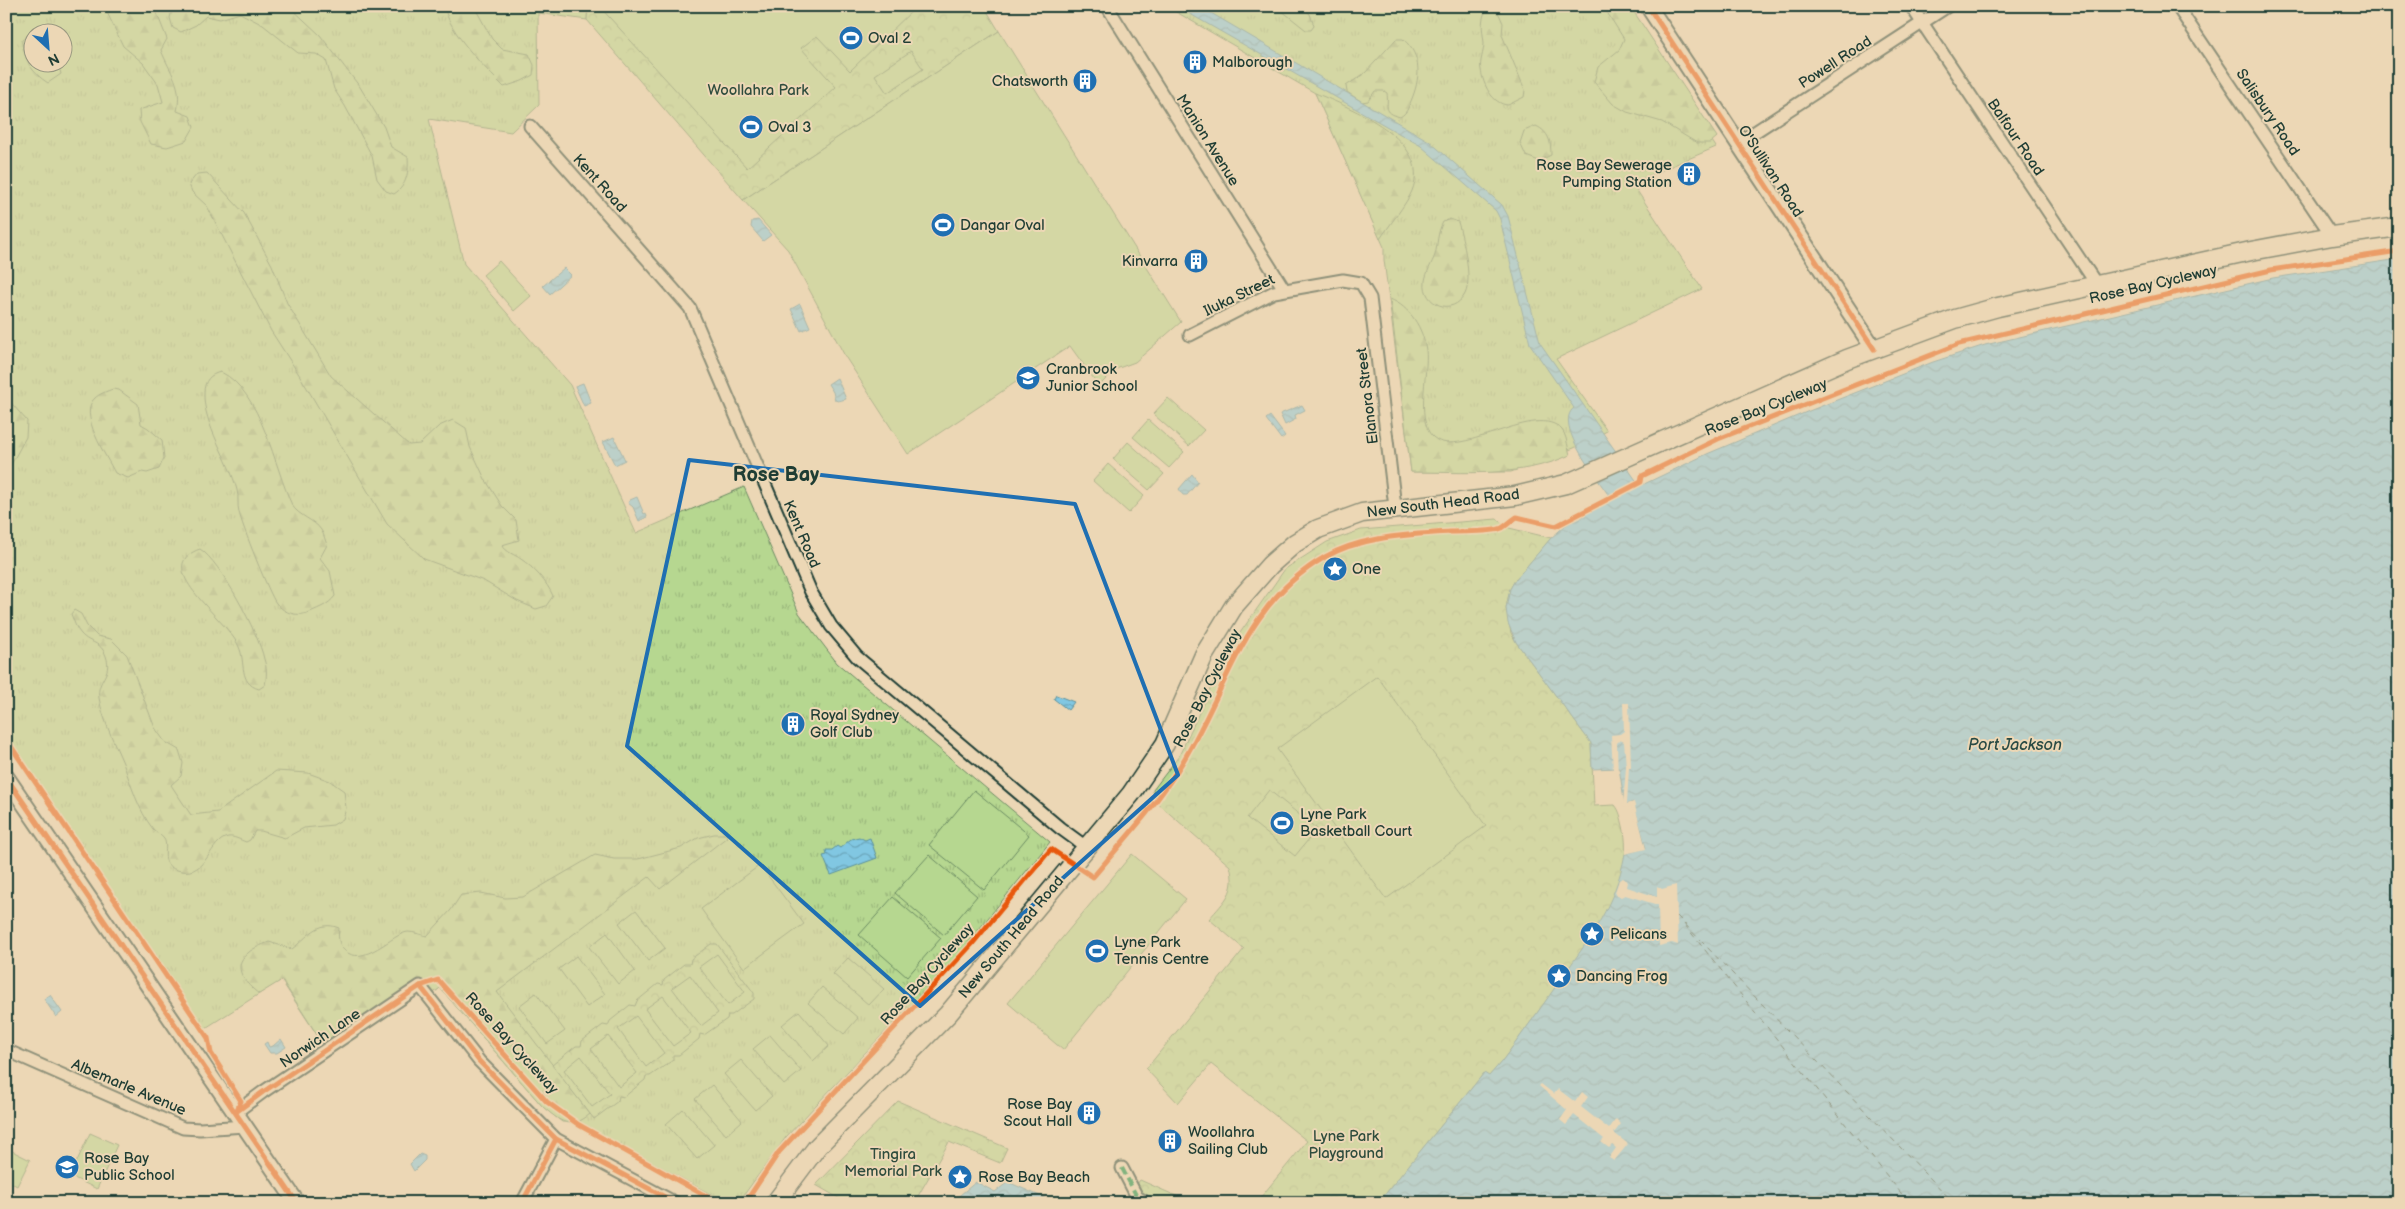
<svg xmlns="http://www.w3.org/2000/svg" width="2405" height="1209" viewBox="0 0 2405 1209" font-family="'Balsamiq Sans',sans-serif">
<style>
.grass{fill:url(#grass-tufts);stroke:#6a8a62;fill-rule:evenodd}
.forest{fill:url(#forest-firs);stroke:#6a8a62}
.park{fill:url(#park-crowns);stroke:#6a8a62}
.pitch{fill:#b6d790;stroke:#6a8a62}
.water{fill:url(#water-waves);stroke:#5a909c}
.pier{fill:#ecd7b5}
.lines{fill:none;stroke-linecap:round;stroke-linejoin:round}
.ferry{stroke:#294b45;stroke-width:1;stroke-dasharray:6 5;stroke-linecap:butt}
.street-casing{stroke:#1f3d34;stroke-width:15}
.secondary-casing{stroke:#1f3d34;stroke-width:19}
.primary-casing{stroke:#1f3d34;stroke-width:21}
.street{stroke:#ecd7b5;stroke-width:11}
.secondary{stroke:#ecd7b5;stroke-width:15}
.primary{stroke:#ecd7b5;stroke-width:18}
.quiet{stroke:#00873e;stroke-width:4;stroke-dasharray:8 4;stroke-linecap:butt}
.cycleway-casing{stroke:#ecd7b5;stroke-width:8}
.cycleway{stroke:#e8590c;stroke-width:5}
.marked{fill:none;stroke:#1f6fb2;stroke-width:4;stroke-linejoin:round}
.labels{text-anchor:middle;stroke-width:4;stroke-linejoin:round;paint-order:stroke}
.poi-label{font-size:15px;fill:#1f3d34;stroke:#ecd7b5;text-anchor:start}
.street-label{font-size:15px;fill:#1f3d34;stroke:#ecd7b5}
.park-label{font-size:15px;fill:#2e4c3d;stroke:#ecd7b5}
.water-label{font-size:16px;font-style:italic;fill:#294b45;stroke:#ecd7b5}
.district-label{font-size:20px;font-weight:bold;fill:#1f3d34;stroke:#ecd7b5}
</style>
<defs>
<pattern id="grass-tufts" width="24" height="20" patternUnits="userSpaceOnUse" patternTransform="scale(1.25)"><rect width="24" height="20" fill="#b6d790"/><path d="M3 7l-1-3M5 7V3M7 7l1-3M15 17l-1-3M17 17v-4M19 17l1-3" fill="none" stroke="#9cb97d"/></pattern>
<pattern id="forest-firs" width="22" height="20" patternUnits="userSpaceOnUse" patternTransform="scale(1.25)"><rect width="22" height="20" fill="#b6d790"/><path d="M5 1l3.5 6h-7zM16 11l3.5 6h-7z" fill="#9cb97d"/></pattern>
<pattern id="park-crowns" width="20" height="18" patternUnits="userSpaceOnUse" patternTransform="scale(1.25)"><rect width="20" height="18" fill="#b6d790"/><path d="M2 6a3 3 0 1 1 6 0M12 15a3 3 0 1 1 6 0" fill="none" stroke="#9cb97d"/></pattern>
<pattern id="water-waves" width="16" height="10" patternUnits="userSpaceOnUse" patternTransform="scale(1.25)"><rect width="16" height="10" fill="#81c7e2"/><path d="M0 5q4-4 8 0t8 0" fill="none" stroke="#69a3b8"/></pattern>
</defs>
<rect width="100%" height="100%" fill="#ecd7b5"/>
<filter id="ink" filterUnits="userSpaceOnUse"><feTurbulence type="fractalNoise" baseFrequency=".02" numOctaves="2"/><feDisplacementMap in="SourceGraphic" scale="10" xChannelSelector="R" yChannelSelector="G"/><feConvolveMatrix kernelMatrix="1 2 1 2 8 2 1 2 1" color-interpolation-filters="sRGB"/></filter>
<g filter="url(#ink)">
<g class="grass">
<path d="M6 6H588L587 20 538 13 539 105 511 132 429 119 464 264 570 385 636 533 744 487 799 613 837 663 1050 842 962 950 786 1137 738 1203H727L580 1123 562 1122 543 1107 440 988 430 996 422 980 325 1047 281 980 204 1029 6 737ZM32 32H62V62H32Z"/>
<path d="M1166 6H1622L1716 147 1632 183 1702 289 1556 359 1607 431 1574 448 1511 472H1411L1384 260V247L1315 93Z"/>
</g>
<g class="forest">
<path d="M104 6H154L167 39 161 50C170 73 183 85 177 111L190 116 194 127 186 141 167 147 151 144 140 122 139 110 163 102 158 84 143 63 123 46Z"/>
<path d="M173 6H289L320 35 360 87 384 127 391 147 408 157C409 171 407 186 394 194L386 191 377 179 372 156 345 106 334 89 326 60 316 54 298 53 263 25 240 13 220 19 206 16 196 25 181 32 173 28 170 18Z"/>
<path d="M444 6H474L492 39 502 49 529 54 534 65 533 75 522 81 504 87C484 67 450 34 444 6Z"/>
<path d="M1276 6H1301L1310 14 1314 26 1311 30H1306Z"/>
<path d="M1603 6H1630L1717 137 1710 143H1697L1662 122 1627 112 1613 104 1594 82 1598 67 1619 50 1624 39Z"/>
<path d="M1492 10 1499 14 1503 23 1502 35 1525 90 1524 97 1508 105C1492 104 1483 84 1481 70 1479 62 1484 52 1484 43 1483 32 1480 23 1485 12Z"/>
<path d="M28 35H32V62L58 63 61 74 48 83C32 73 23 59 22 40Z"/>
<path d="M1396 39H1403C1423 56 1420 80 1411 101 1408 108 1407 113 1400 117 1382 112 1389 107 1387 93L1384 91H1375L1368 101 1362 102 1347 92 1346 86 1365 73Z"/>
<path d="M1315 93C1351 108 1433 140 1412 191 1407 203 1388 227 1380 239Z"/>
<path d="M1536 126C1549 132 1551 142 1551 155L1539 161 1526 156 1520 143 1524 131Z"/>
<path d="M207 173 244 213 272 265 287 303 331 376 409 445 420 444 439 426 453 420 466 428 470 447 485 479 502 506 516 520 519 540 502 545C507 553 514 554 521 559 534 568 547 582 553 596L546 606 536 609 517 601 484 581 424 559 387 524 300 376 271 331 207 206 192 192 189 184 197 174Z"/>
<path d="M1450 219 1458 222C1463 240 1473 278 1465 294 1453 317 1422 305 1425 281 1426 273 1432 263 1435 255 1438 243 1437 233 1443 222Z"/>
<path d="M1390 299C1410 307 1423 328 1426 350 1429 372 1413 427 1437 440 1466 456 1544 398 1564 433 1567 439 1568 448 1570 455 1520 478 1465 472 1411 472Z"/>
<path d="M221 372C262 392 274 467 292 505 298 516 315 520 321 530 324 534 325 540 327 545L320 558 330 571 335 596C328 605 321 607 310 612 298 617 285 614 276 603 270 596 241 523 239 512 237 505 239 497 237 490 229 459 203 425 204 393 204 381 210 374 221 372Z"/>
<path d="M113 389 119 390 138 404 141 424 148 428 162 440 164 458 159 469 147 473 142 472 128 478 115 473C107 457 77 413 95 398 99 394 107 391 113 389Z"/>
<path d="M6 397 27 421 26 437 6 474Z"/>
<path d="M200 549C220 561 259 634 264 659 267 668 267 676 265 685L259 689C238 683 246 662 239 647 228 619 148 567 200 549Z"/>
<path d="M74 610 81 614 87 626 97 636 111 639 127 655 155 728 165 742 179 750 183 763 181 776 171 785 191 815 218 812 276 771 308 773 330 781 344 791 346 808 343 819 333 825 304 828 285 838 261 831H255L250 840 246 842C240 840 234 836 228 837 210 840 207 876 181 871 156 866 170 848 164 839 161 835 156 832 153 829 138 810 131 784 123 763 114 742 103 720 99 698 96 679 113 676 106 656 100 640 91 645 81 634 76 629 74 621 71 614Z"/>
<path d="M714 834H726L727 837 660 889 649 877 497 992 590 1114C570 1131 560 1121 543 1107L440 988 430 996 422 980 325 1047 282 980 259 994C246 984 230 967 248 953 253 948 262 945 269 942L292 949C307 938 318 919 339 928 338 936 338 944 344 950 363 969 393 933 408 932 414 932 422 935 427 936L451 910 461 895 481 893 505 898 523 897 595 855 614 859H638L681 848 698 838Z"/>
</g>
<g class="park">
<path d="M588 6H984L999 31 743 200 587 20Z"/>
<path d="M1497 519 1509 528 1551 538 1515 580 1510 589 1506 608 1511 633 1516 642 1591 743 1594 806 1615 805C1620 811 1621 818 1623 826 1636 883 1593 934 1563 977 1543 1005 1523 1033 1502 1061L1489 1077 1484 1073 1378 1203H1256L1307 1141 1211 1064 1178 1103 1146 1069 1244 949 1209 919C1225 900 1237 892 1230 866L1155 801 1153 790 1179 756 1228 650 1285 569 1327 542 1361 530Z"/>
<path d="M711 944H717L754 993V999L732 1015H728L727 1019 704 1035 700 1034 699 1039 679 1055H673V1060L650 1076H646L645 1080 624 1097 619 1096 618 1101 594 1119 552 1065 576 1046H581L582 1041 603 1025 608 1026 610 1021 630 1005 635 1006 637 1001 658 984 663 985 664 980 684 964H690L691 959Z"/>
<path d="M898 1101 1007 1148 1000 1163 949 1142 914 1203H847L816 1185Z"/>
<path d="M1140 1180 1192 1203H1123Z"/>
</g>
<g class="pitch">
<path d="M599 6H917L850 71 817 36 801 48 836 87 747 168Z"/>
<path d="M999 31 1181 322 1135 362 1116 369 1099 386 1070 346 908 454 846 358 788 250 743 200Z"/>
<path d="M911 51 923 69 887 93 875 75Z"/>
<path d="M499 261 531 296 514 311 483 275Z"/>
<path d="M1168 398 1204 430 1189 446 1153 414Z"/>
<path d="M1148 420 1184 452 1169 468 1133 437Z"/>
<path d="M1128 442 1164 474 1149 490 1113 459Z"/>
<path d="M1108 464 1144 496 1129 513 1093 481Z"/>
<path d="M1377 676 1486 826 1386 899 1277 749Z"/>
<path d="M974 790 1029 835 984 890 929 845Z"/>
<path d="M1269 790 1317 829 1295 856 1247 818Z"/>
<path d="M1132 854 1186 899 1063 1050 1008 1003Z"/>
<path d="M929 855 977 896 944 935 895 893Z"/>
<path d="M760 865 804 924 744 968 701 909Z"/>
<path d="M893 897 941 938 907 977 859 935Z"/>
<path d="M636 910 665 948 648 961 619 923Z"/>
<path d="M607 933 635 971 618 984 589 947Z"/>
<path d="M717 954 745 992 728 1005 699 967Z"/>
<path d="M576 956 605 994 587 1007 559 969Z"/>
<path d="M848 958 884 989 869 1005 833 974Z"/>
<path d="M690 975 718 1013 701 1026 672 988Z"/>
<path d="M822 987 858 1018 844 1034 808 1003Z"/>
<path d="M536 993 565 1031 547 1044 519 1006Z"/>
<path d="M663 996 691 1033 673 1046 645 1009Z"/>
<path d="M799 1011 829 1046 813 1061 782 1025Z"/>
<path d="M636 1016 664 1053 646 1067 618 1029Z"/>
<path d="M770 1035 801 1071 784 1085 753 1049Z"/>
<path d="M608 1036 637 1073 619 1087 591 1049Z"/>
<path d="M581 1056 610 1094 592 1107 564 1070Z"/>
<path d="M741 1060 772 1096 755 1110 724 1074Z"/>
<path d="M712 1085 742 1121 726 1135 695 1099Z"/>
<path d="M683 1109 714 1145 697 1159 666 1124Z"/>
<path d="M90 1133 117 1145 97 1189 70 1176Z"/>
<path d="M6 1148 30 1160 17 1186 6 1180Z"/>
</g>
<g class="water">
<path d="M1176 6H1199L1429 141 1502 205 1508 216 1540 343 1640 486 1707 454 1809 411 1933 362 1985 345 2273 278 2399 259V1203H1378L1484 1073 1489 1076 1502 1061C1523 1033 1543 1005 1563 976 1592 935 1615 905 1625 854L1646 848 1633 802 1625 805 1619 768 1592 769 1591 743 1516 642 1508 623 1506 608 1510 589 1515 580 1551 538 1566 525 1612 500C1601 483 1552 424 1574 408L1530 344 1500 219 1496 211 1421 146Z"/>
<path d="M758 220 771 235 763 241 751 227 752 221Z"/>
<path d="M564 268 571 275 550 294 543 286Z"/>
<path d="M800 304 810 327 801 331 791 309Z"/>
<path d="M837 378 846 399 838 401 835 400 833 392 828 384Z"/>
<path d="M583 383 591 403 584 406 575 386Z"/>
<path d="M1302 405 1305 410 1295 415 1296 419 1285 425 1280 414Z"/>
<path d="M1270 416 1285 436 1281 439 1266 419Z"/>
<path d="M614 437 625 460 615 465 603 442Z"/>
<path d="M1192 474 1198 482 1187 495H1183L1179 489Z"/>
<path d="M637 497 644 514 646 513 647 517 639 521 633 507 628 503 630 500Z"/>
<path d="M1056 695 1074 702 1068 710 1054 699Z"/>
<path d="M859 837 865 840 870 838 877 858 831 875 823 856 827 855 826 850H832L837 846 840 848 851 839Z"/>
<path d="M50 995 62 1012 56 1017 44 999Z"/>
<path d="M281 1039 286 1047 277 1053H270L264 1044 267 1042 269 1047 273 1046Z"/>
<path d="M420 1154 425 1156V1160L414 1171 410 1164Z"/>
<path d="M976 1182 995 1192 1008 1182 1056 1203H950Z"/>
</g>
<g class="pier">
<path d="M1623 703H1629L1631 767H1629L1627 804 1634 802 1646 849 1625 854V851L1643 847 1632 805 1625 807 1623 805 1626 767 1624 742 1620 740 1617 743 1618 779 1617 771H1613L1611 735 1620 734 1624 731Z"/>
<path d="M1623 878 1628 882 1627 887 1657 897V886L1662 889 1676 885 1678 945 1672 943 1659 946 1658 905 1625 895 1621 897 1617 896 1615 892 1619 880Z"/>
<path d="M1541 1084 1554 1094 1558 1089 1575 1102 1582 1092 1588 1097 1581 1107 1609 1129 1616 1119 1621 1124 1614 1133 1628 1144 1614 1161 1609 1158 1616 1148 1612 1145 1609 1148 1601 1142 1604 1139 1574 1115 1566 1125 1560 1120 1567 1110 1539 1086Z"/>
</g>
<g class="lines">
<g class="ferry">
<path d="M1677 916 1954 1203"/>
<path d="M1684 924 1909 1203"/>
</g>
<defs>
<g id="street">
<path d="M1107 6 1284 289"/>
<path d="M1911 6 2097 285"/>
<path d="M2177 6 2332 236"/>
<path d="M530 126 690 308 811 592 831 626 857 657 1060 828 1086 847"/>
<path d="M1738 143 1948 6"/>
<path d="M1190 335 1274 292 1343 280 1361 283 1370 298 1395 507"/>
<path d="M6 1050 183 1128 200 1129 245 1126"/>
<path d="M236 1112 263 1092 420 986 479 1061 556 1139 676 1203"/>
<path d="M1122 1168 1137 1197 1147 1203"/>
<path d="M522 1203 556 1139"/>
</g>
<g id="secondary">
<path d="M1648 6 1874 349"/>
<path d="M6 777 297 1203"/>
</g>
<path id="primary" d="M775 1203 817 1147 948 1014 1131 794 1165 744 1204 655 1234 606 1270 565 1295 543 1318 529 1362 513 1515 496 1566 484 1847 359 1955 319 1998 307 2251 251 2332 236 2399 227"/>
</defs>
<use href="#street" class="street-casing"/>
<use href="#secondary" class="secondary-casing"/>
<use href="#primary" class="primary-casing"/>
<use href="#street" class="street"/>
<use href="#secondary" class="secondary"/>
<use href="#primary" class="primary"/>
<path class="quiet" d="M1122 1168 1137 1197 1147 1203"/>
<defs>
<g id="cycleway">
<path d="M1648 6 1874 349"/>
<path d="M6 739 208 1038 211 1053 241 1101 236 1112"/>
<path d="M6 777 297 1203"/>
<path d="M420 986 479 1061 556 1139 676 1203"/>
<path d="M236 1112 263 1092 420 986 438 980 547 1102 579 1125 718 1203"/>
<path d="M522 1203 556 1139"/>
<path d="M745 1203 779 1152 973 943 1051 849 1093 877C1122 842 1153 809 1177 771 1227 694 1240 606 1325 557 1362 536 1408 535 1450 532 1463 531 1491 533 1502 528 1507 525 1512 520 1517 517L1556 526 1641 482 1642 476 1718 439 1959 344 2271 270 2399 251"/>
</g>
</defs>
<use href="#cycleway" class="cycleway-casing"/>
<use href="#cycleway" class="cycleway"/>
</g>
</g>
<path d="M0 0H2405V1209H0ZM689 460 1075 504 1178 775 920 1006 627 746Z" fill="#ecd7b5" fill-opacity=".55" fill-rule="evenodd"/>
<path class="marked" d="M689 460 1075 504 1178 775 920 1006 627 746Z"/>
<defs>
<symbol id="stadium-disc" viewBox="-11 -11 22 22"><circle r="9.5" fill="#1f6fb2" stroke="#ecd7b5"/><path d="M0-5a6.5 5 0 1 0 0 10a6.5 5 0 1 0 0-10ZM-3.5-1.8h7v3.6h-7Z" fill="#fff"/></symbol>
<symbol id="building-disc" viewBox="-11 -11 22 22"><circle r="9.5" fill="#1f6fb2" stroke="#ecd7b5"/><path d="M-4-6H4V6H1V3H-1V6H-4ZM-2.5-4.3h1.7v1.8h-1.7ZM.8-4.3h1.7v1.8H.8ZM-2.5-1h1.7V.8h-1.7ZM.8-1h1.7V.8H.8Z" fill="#fff"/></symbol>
<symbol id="school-disc" viewBox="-11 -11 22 22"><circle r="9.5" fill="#1f6fb2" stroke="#ecd7b5"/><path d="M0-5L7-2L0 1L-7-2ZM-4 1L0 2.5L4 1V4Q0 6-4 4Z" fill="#fff"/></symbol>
<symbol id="sight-disc" viewBox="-11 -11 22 22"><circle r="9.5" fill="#1f6fb2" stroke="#ecd7b5"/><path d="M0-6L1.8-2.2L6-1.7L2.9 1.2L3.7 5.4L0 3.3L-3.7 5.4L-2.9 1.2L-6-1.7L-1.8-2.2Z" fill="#fff"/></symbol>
</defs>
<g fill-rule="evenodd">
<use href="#stadium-disc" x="837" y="24" width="28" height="28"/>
<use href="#building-disc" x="1181" y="48" width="28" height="28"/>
<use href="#building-disc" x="1071" y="67" width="28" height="28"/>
<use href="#stadium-disc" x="737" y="113" width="28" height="28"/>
<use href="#building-disc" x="1675" y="160" width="28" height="28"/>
<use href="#stadium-disc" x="929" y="211" width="28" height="28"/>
<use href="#building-disc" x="1182" y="247" width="28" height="28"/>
<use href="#school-disc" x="1014" y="364" width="28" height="28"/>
<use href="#sight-disc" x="1321" y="555" width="28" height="28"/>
<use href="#building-disc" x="779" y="710" width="28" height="28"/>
<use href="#stadium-disc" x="1268" y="809" width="28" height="28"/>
<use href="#sight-disc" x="1578" y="920" width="28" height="28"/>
<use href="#stadium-disc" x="1083" y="937" width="28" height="28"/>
<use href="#sight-disc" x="1545" y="962" width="28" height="28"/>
<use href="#building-disc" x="1075" y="1099" width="28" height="28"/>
<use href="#building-disc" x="1156" y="1127" width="28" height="28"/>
<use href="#school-disc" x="53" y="1153" width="28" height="28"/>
<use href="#sight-disc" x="946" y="1163" width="28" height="28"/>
</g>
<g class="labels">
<g class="poi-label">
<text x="868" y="43">Oval 2</text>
<text x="1212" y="67">Malborough</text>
<text x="1068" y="86" text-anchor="end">Chatsworth</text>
<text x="768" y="132">Oval 3</text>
<text x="1672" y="170" text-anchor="end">Rose Bay Sewerage<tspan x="1672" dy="17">Pumping Station</tspan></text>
<text x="960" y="230">Dangar Oval</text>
<text x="1178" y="266" text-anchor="end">Kinvarra</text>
<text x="1046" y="374">Cranbrook<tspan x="1046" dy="17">Junior School</tspan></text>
<text x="1352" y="574">One</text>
<text x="810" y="720">Royal Sydney<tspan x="810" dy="17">Golf Club</tspan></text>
<text x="1300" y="819">Lyne Park<tspan x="1300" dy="17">Basketball Court</tspan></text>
<text x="1610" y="939">Pelicans</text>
<text x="1114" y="947">Lyne Park<tspan x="1114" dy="17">Tennis Centre</tspan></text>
<text x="1576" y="981">Dancing Frog</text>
<text x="1072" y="1109" text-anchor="end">Rose Bay<tspan x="1072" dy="17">Scout Hall</tspan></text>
<text x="1188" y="1137">Woollahra<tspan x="1188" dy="17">Sailing Club</tspan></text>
<text x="84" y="1163">Rose Bay<tspan x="84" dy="17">Public School</tspan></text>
<text x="978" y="1182">Rose Bay Beach</text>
</g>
<g class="street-label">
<text transform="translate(1835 62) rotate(-33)" y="5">Powell Road</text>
<text transform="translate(2268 112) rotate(56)" y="5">Salisbury Road</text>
<text transform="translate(2016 137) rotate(56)" y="5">Balfour Road</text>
<text transform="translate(1208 140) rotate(58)" y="5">Manion Avenue</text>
<text transform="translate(1771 171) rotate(57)" y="5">O'Sullivan Road</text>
<text transform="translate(600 183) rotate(48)" y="5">Kent Road</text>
<text transform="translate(2153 284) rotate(-13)" y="5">Rose Bay Cycleway</text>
<text transform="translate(1239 295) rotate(-26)" y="5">Iluka Street</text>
<text transform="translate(1367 396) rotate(-97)" y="5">Elanora Street</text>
<text transform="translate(1766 407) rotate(-22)" y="5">Rose Bay Cycleway</text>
<text transform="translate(1443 503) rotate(-7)" y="5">New South Head Road</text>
<text transform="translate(802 534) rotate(67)" y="5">Kent Road</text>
<text transform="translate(1207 688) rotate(-63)" y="5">Rose Bay Cycleway</text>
<text transform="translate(1011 937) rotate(-50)" y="5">New South Head Road</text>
<text transform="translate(927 974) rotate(-48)" y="5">Rose Bay Cycleway</text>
<text transform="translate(320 1038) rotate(-34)" y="5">Norwich Lane</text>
<text transform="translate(512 1043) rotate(48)" y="5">Rose Bay Cycleway</text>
<text transform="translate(129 1087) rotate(23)" y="5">Albemarle Avenue</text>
</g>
<g class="park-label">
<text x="758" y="95">Woollahra Park</text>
<text x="1346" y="1141">Lyne Park<tspan x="1346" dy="17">Playground</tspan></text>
<text x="893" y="1159">Tingira<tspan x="893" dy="17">Memorial Park</tspan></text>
</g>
<g class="water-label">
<text x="2015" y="750">Port Jackson</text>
</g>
<g class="district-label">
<text x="776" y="481">Rose Bay</text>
</g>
</g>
<rect width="2405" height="1209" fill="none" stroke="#ecd7b5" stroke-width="25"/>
<rect x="12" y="12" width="2380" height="1184" fill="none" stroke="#1f3d34" stroke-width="2" filter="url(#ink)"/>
<g transform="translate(48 48) rotate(154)"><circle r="24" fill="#ecd7b5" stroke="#9a9981"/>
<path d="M0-4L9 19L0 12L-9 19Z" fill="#1f6fb2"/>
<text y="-8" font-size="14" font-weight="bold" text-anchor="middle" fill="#1f3d34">N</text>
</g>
</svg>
